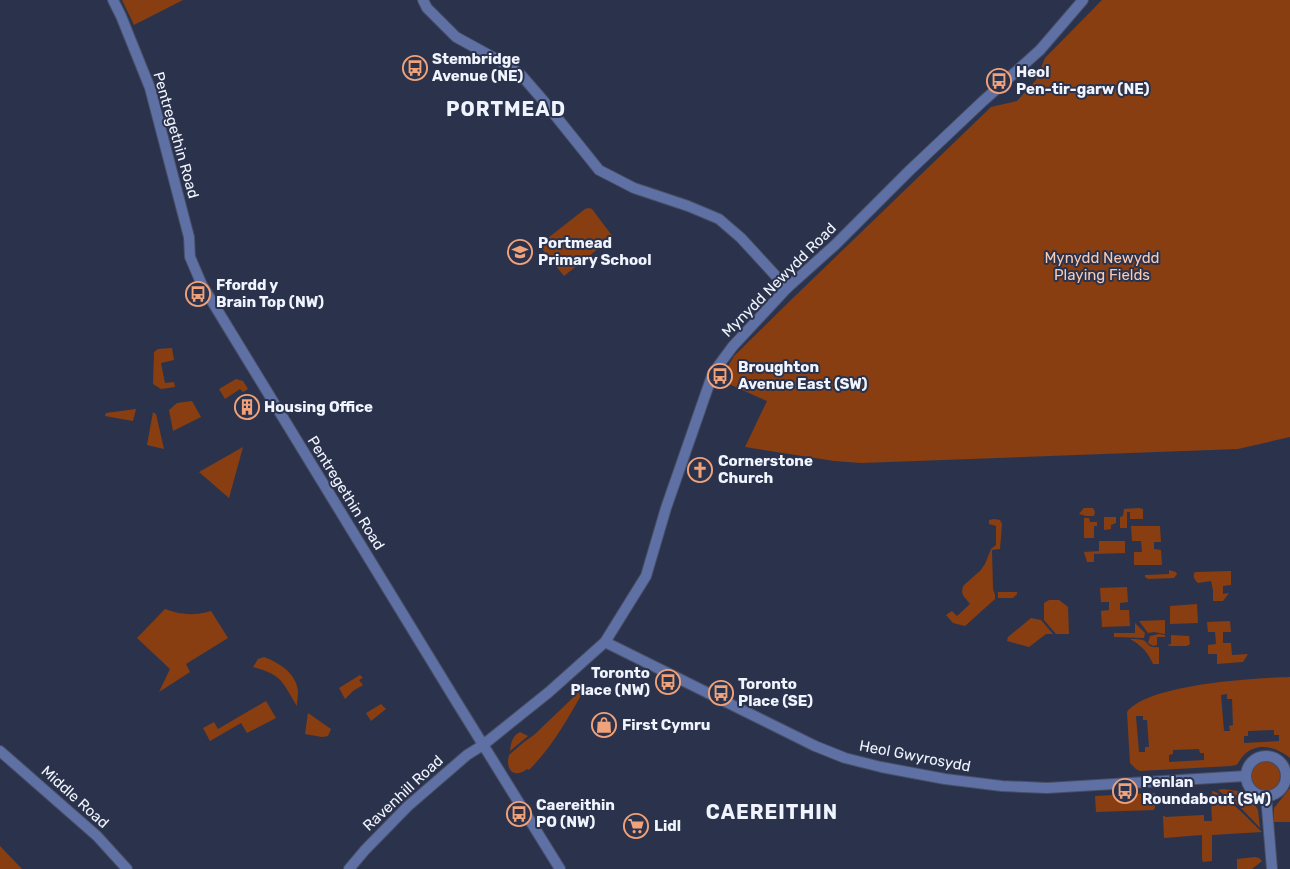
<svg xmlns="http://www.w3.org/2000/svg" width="1290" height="869" viewBox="0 0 1290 869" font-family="Rubik,sans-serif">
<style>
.green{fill:#883e11;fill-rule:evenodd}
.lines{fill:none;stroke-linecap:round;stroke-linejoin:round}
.minor-casing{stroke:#474e65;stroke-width:12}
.minor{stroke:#5e70a4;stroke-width:10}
.labels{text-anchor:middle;stroke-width:4;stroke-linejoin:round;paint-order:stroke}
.poi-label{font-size:15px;font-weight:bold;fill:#f0f4fe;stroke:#2b334c;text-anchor:start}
.street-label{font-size:15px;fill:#f0f4fe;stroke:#2b334c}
.park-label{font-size:15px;fill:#f9cab3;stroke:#2b334c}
.district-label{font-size:20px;font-weight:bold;letter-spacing:1px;fill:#f0f4fe;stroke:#2b334c}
</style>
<rect width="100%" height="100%" fill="#2b334c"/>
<g class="green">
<path d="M122 0H183L134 25Z"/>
<path d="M1102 0H1290V437L1238 449 861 463 834 461 745 447 767 401 720 380 734 356 792 299 991 107 1017 101 1036 80 1045 58Z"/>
<path d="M589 208 592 209 613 237 564 276 539 245 585 209Z"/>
<path d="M172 348 174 360 161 363 165 383 174 382 175 387 161 389 153 384 154 352 158 349Z"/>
<path d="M236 379 243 381 248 389 243 392 240 389 225 399 219 389Z"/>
<path d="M192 401 201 417 173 431 169 410 177 403Z"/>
<path d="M136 409 133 421 105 416 106 413Z"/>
<path d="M153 412 156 414 164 449 147 445Z"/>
<path d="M243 447 229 498 199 472Z"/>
<path d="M1084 508H1093L1095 512 1094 516H1086L1079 514Z"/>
<path d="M1139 508 1143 509V519H1130V512H1127V528H1120V517L1123 516 1124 509Z"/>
<path d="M1104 517H1116V523L1111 525V529L1104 530Z"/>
<path d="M1089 518 1090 522H1097V526H1094V538H1084V518Z"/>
<path d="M994 519 1000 520 1002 524 1000 549 992 550 993 589 995 595V599L965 626 953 623 946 615 952 611 957 616 970 604C965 597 959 594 964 585L980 571 985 564 991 549 996 545V526L989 524V520Z"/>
<path d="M1131 526H1160L1161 542H1154V549L1161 550 1162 565H1134V552H1142L1141 541H1132Z"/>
<path d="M1099 541H1125V553L1094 554V562H1087L1084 552 1099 551Z"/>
<path d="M1169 570 1176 572 1177 574 1174 578 1148 579 1145 577V575L1169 574Z"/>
<path d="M1231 571V585L1223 586V594L1229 593 1223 601H1213V590L1211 581 1198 583C1195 580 1193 578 1194 573L1196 572Z"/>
<path d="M1127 587 1128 602 1120 603V610H1129L1130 626 1102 627 1101 611 1109 610V602H1101L1100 588Z"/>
<path d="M998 592H1017V594L1013 598H998Z"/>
<path d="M1049 600H1059L1068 607 1069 634H1056L1044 620V603Z"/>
<path d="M1197 604 1198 623 1170 624V606Z"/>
<path d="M165 609C182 615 193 616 211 611L228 638 186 664 190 672 159 692 170 669 137 638Z"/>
<path d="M1031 618 1041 620 1053 634H1046L1029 647 1007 641 1008 637Z"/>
<path d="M1165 620V634L1154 632 1148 633 1139 621Z"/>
<path d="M1230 621 1231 632H1223V643H1231L1232 655 1248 654 1243 662 1217 664V654H1208V645L1216 644 1215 632H1208L1207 622Z"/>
<path d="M1135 623 1145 633 1144 638 1114 637V633H1135Z"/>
<path d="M1159 634 1165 635V637H1157V645L1153 646 1148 643 1150 636Z"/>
<path d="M1171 635 1189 636 1190 644 1187 646H1170L1167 645 1171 644Z"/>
<path d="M1130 639C1134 639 1139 639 1143 640 1150 644 1147 648 1158 647L1159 648V664H1153C1148 652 1141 645 1130 639Z"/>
<path d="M264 657C277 662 293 671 297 686 299 692 297 700 297 706 282 682 283 675 253 667L258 659Z"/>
<path d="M360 675 363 678 359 680 363 685 353 691 345 699 339 688Z"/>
<path d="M1290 677V758C1276 747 1257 741 1243 756 1240 759 1239 763 1236 765L1231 766 1140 771 1136 769 1130 763 1127 712C1148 684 1255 678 1290 677ZM1227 694V699H1232L1233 725 1229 726 1230 731H1224L1221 695ZM1136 716H1143V720H1147L1149 747H1145V752H1139ZM1274 730V735H1279V741L1244 743V736H1248V731ZM1199 749 1200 753H1204V760L1169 762V755L1173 754V750Z"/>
<path d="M581 690 583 691V692C567 720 552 747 529 770L527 769C514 779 505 770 509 755L524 742 534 735Z"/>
<path d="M266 701 276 718 247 733 241 723 210 741 203 728 214 722 218 729Z"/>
<path d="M381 704 386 709 371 721 366 713Z"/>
<path d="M308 713 331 729 328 736 322 737 305 734Z"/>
<path d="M520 732 528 736 510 751C511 743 512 736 520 732Z"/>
<circle cx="1265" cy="776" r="15"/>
<path d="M1290 788V822H1274V808Z"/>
<path d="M1223 789 1238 791 1255 805 1258 810 1260 828 1242 809 1218 790Z"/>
<path d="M1212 791C1224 792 1252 823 1262 832L1212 835V861L1203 862 1202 859V835L1164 838 1163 816H1165V817L1204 815V821H1212L1211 802H1213Z"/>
<path d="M1155 793V807L1154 810 1096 812 1095 796Z"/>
<path d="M0 846 22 869H0Z"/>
<path d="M1255 857 1259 858 1262 861 1252 869H1237V859Z"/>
</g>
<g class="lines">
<defs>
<g id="minor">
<path d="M113 0 121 16 150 88 189 237 190 257 202 285 456 701 560 869"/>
<path d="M423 0 427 8 456 37 509 66 522 76 542 99 599 170 634 188 688 206 719 219 741 238 787 288"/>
<path d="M605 642 815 746 845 758 881 767 945 779 1002 786 1047 788 1246 776"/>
<path d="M0 751 97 836 127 869"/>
<circle cx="1266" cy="776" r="20"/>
<path d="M1266 796 1272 869"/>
<path d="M349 869 365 850 408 806 467 755 483 745 549 692 605 642 646 576 666 508 706 393 713 373 733 346 787 288 835 245 909 171 982 102 1040 50 1083 0"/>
</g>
</defs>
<use href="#minor" class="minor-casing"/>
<use href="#minor" class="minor"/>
</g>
<defs>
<symbol id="bus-ring" viewBox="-11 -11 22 22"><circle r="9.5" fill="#2b334c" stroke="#f0a27a" stroke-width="1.5"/><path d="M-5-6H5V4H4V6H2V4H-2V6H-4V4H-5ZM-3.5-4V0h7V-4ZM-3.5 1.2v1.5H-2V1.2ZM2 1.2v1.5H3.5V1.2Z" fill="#f0a27a"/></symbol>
<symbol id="school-ring" viewBox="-11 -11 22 22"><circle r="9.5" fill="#2b334c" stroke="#f0a27a" stroke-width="1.5"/><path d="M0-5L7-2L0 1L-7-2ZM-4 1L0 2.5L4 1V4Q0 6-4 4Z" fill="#f0a27a"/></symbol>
<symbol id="building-ring" viewBox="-11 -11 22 22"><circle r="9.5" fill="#2b334c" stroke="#f0a27a" stroke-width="1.5"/><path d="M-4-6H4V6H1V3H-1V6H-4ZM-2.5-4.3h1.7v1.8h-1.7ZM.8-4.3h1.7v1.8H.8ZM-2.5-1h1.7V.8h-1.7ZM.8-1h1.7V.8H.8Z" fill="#f0a27a"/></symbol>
<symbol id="church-ring" viewBox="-11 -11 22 22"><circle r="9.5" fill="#2b334c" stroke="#f0a27a" stroke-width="1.5"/><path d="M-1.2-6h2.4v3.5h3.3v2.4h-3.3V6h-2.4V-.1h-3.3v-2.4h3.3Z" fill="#f0a27a"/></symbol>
<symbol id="shop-ring" viewBox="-11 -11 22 22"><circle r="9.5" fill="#2b334c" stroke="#f0a27a" stroke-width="1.5"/><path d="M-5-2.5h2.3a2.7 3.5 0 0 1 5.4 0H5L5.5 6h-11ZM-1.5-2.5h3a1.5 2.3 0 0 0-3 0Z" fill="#f0a27a"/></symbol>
<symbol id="supermarket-ring" viewBox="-11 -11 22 22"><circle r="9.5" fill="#2b334c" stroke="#f0a27a" stroke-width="1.5"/><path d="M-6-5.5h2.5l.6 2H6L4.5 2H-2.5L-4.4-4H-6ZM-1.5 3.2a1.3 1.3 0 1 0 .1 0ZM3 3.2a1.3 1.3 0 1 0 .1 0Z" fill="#f0a27a"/></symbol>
</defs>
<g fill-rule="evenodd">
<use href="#bus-ring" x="401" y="54" width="28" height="28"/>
<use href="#bus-ring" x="985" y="67" width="28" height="28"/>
<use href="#school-ring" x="506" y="238" width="28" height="28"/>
<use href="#bus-ring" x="184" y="280" width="28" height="28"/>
<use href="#bus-ring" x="706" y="362" width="28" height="28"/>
<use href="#building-ring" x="233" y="393" width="28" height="28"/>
<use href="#church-ring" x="686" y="456" width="28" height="28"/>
<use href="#bus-ring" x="654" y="668" width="28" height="28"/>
<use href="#bus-ring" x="707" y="679" width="28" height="28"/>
<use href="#shop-ring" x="590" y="711" width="28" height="28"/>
<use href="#bus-ring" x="1111" y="777" width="28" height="28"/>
<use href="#bus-ring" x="505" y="800" width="28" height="28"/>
<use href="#supermarket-ring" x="622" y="812" width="28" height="28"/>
</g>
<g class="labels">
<g class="poi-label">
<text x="432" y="64">Stembridge<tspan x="432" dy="17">Avenue (NE)</tspan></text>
<text x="1016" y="77">Heol<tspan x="1016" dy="17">Pen-tir-garw (NE)</tspan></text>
<text x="538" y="248">Portmead<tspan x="538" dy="17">Primary School</tspan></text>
<text x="216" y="290">Ffordd y<tspan x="216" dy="17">Brain Top (NW)</tspan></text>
<text x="738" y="372">Broughton<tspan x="738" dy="17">Avenue East (SW)</tspan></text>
<text x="264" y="412">Housing Office</text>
<text x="718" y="466">Cornerstone<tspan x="718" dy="17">Church</tspan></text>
<text x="650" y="678" text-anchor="end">Toronto<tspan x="650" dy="17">Place (NW)</tspan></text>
<text x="738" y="689">Toronto<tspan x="738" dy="17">Place (SE)</tspan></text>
<text x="622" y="730">First Cymru</text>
<text x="1142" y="787">Penlan<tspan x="1142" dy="17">Roundabout (SW)</tspan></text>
<text x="536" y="810">Caereithin<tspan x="536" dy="17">PO (NW)</tspan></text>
<text x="654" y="831">Lidl</text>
</g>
<g class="street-label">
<text transform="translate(176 135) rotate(74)" y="5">Pentregethin Road</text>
<text transform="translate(779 280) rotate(-45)" y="5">Mynydd Newydd Road</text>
<text transform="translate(346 493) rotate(58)" y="5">Pentregethin Road</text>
<text transform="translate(915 756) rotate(11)" y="5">Heol Gwyrosydd</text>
<text transform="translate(403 793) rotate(-43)" y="5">Ravenhill Road</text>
<text transform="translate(75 797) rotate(42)" y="5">Middle Road</text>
</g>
<g class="park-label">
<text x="1102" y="263">Mynydd Newydd<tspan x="1102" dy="17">Playing Fields</tspan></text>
</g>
<g class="district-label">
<text x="506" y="116">PORTMEAD</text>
<text x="772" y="819">CAEREITHIN</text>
</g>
</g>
</svg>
